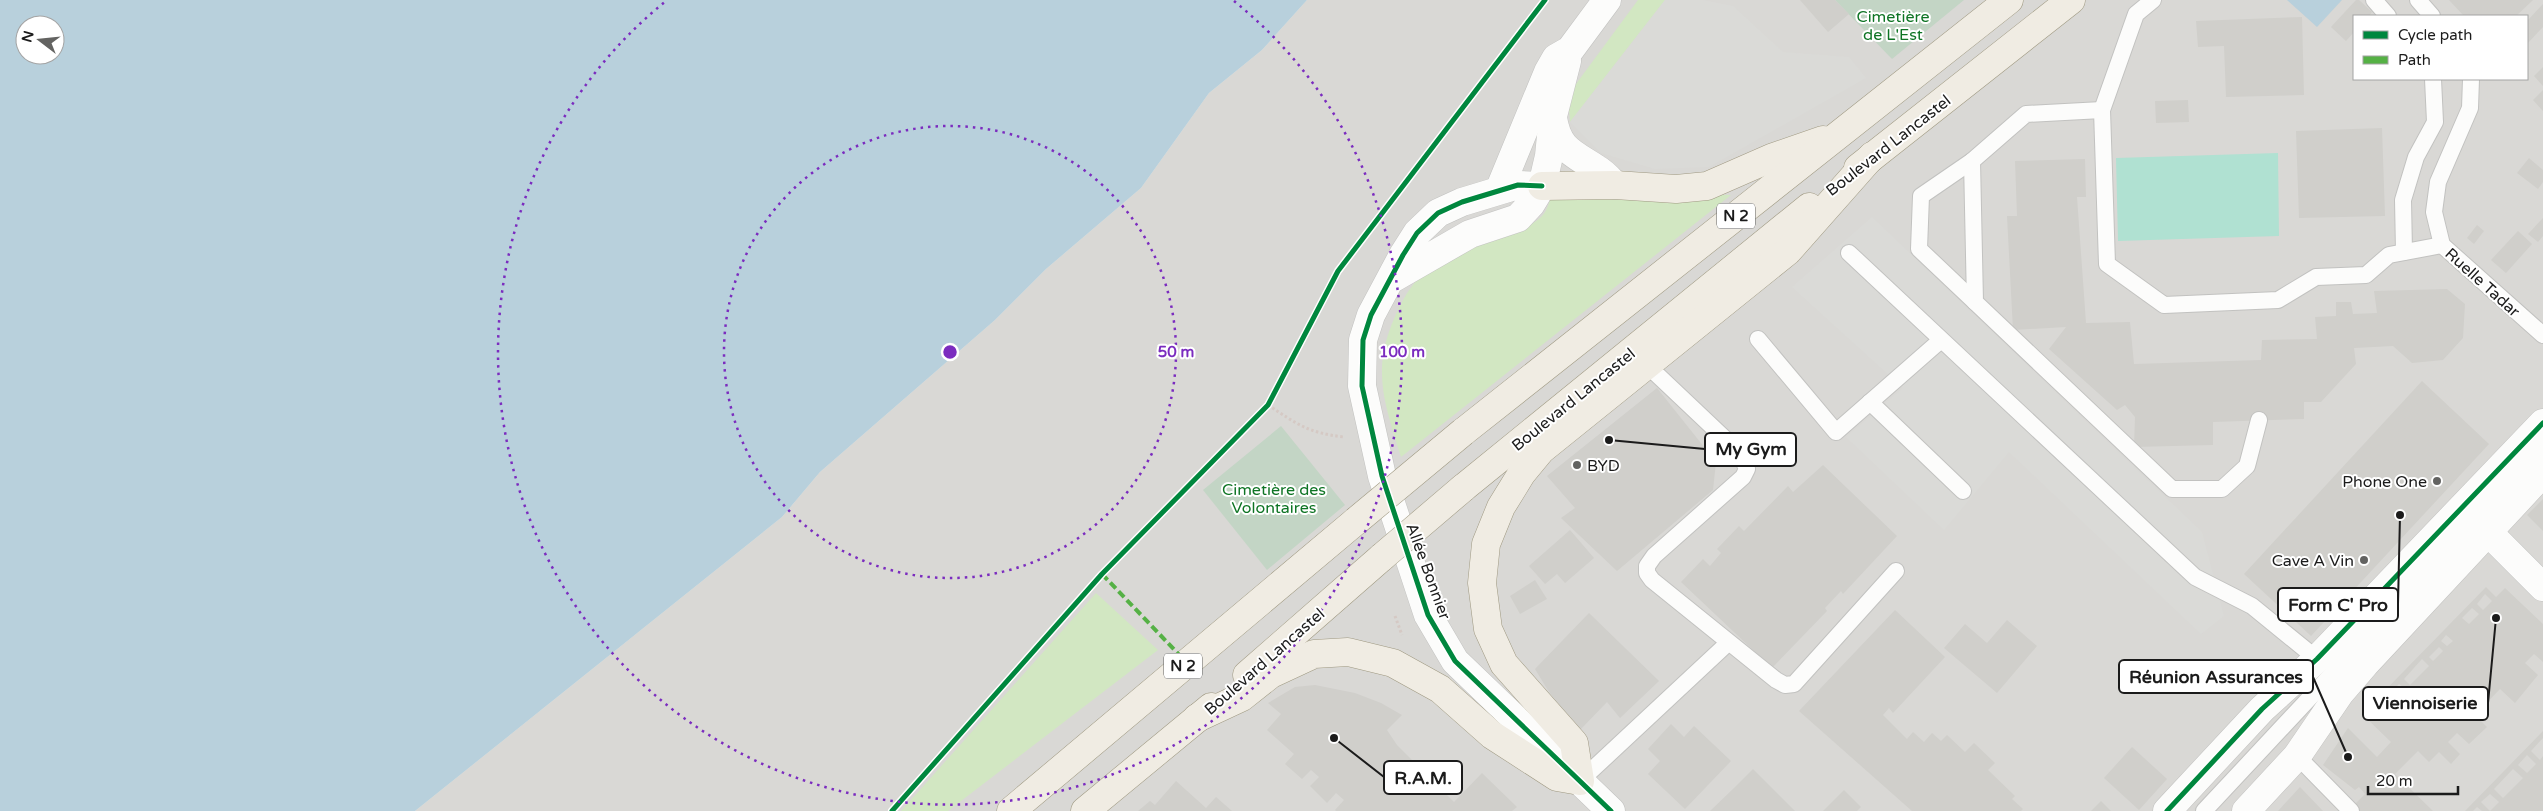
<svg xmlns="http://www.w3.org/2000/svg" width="2543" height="811" viewBox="0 0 2543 811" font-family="'Varela Round',sans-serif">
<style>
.residential{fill:#d9d8d5;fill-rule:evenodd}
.grass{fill:#d2e7c2}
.cemetery{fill:#c3d5c5}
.pitch{fill:#b0e1d2}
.parking{fill:#dadad7}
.water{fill:#b8d0dc;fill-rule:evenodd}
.building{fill:#d0cfcb;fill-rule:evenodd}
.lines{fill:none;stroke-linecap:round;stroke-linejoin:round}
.service-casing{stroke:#c2c2c0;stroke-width:18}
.minor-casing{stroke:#c2c2c0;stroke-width:29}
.tertiary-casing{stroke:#c2c2c0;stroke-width:29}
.primary-casing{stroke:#9f9982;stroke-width:29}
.path{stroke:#d5c9c4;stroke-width:3;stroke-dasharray:2.5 2.5;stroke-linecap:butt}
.service{stroke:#fcfcfb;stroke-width:16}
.minor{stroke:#fcfcfb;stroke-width:28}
.tertiary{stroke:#fcfcfb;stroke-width:28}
.primary{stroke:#f0ece3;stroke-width:28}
.primary-bridge-casing{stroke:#9f9982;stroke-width:29;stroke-linecap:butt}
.primary-bridge{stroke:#f0ece3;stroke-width:28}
.quiet{stroke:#55b145;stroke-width:4;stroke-dasharray:8 4;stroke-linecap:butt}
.cycleway-casing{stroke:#fff;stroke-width:8}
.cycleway{stroke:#00873e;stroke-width:5}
.ring{fill:none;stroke:#7b2cbf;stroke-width:2.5;stroke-dasharray:2.5 5}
.poi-dot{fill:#636361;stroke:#fff;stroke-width:2}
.labels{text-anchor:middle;stroke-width:4;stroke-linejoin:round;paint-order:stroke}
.shield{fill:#fff;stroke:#5f5f5f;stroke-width:1}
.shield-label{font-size:15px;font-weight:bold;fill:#1b1b1b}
.park-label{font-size:16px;fill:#0e7424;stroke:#fff}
.street-label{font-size:16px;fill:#1b1b1b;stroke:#fff}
.poi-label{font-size:16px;fill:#1b1b1b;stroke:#fff;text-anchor:end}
.centre{fill:#7b2cbf;stroke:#fff;stroke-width:2.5}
.ring-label{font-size:15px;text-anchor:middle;font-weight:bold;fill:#7b2cbf;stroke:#fff;stroke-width:4;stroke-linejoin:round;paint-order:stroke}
.leader{fill:none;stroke:#1b1b1b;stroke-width:2}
.callout-dot{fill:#1b1b1b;stroke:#fff;stroke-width:2}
.callout{fill:#fff;stroke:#1b1b1b;stroke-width:2}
.callout-label{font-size:18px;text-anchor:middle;font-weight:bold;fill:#1b1b1b}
</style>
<rect width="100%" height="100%" fill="#eae9e4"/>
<path class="residential" d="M1307 0H2543V811H415L782 517 820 472 995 320 1046 269 1141 188 1209 93 1262 50ZM2354 16H2527V79H2354Z"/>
<g class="grass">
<path d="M1638 0H1665L1570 122 1569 109 1573 88Z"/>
<path d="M1553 191 1731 195 1401 457C1381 393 1370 363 1403 300 1414 280 1432 261 1454 251 1480 241 1523 235 1542 216 1548 210 1550 198 1553 191Z"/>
<path d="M1096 593 1158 650 948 811H901Z"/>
</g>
<g class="cemetery">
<path d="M1835 0H1964L1892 59Z"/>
<path d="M1281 426 1345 505 1267 570 1203 490Z"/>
</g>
<path class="pitch" d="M2278 153 2279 236 2118 241 2116 158Z"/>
<g class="parking">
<path d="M1665 0H1703L1733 6 1783 52 1849 57 1866 78 1709 167 1655 169 1601 153 1570 122Z"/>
<path d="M1872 217 2202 532 2224 616 2201 634 2009 452 1944 530 1846 437 1903 388 1792 287Z"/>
</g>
<g class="water">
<path d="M0 0H1307L1262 50 1209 93 1141 188 1046 269 995 320 820 472 782 517 415 811H0ZM25 25H55V55H25Z"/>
<path d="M2287 0H2342L2317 27Z"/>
</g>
<g class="building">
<path d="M1800 0H1835L1849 14 1828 32Z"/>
<path d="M2356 0H2359L2372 12 2369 16H2354V32L2346 41 2331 27Z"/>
<path d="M2449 0H2533L2516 16H2464Z"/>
<path d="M2543 4V27L2527 44V21Z"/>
<path d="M2302 17 2304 95 2226 97 2224 46 2198 47 2196 21Z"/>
<path d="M2543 67V86L2534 76Z"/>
<path d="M2543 90V111L2533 100Z"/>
<path d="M2188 100 2189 122 2156 123 2155 101Z"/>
<path d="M2382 128 2385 216 2299 218 2296 131Z"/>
<path d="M2529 158 2543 170V182L2538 189 2517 173Z"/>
<path d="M2085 159 2086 197H2077L2086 323 2130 322 2134 364 2261 360 2262 340 2317 339 2315 317 2336 316V302H2351L2353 314 2377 313 2374 291 2447 289 2465 304 2463 338 2443 360 2412 363 2393 346 2354 348 2356 364 2321 402H2304V419L2213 422V445L2134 447 2135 417 2125 405 2117 410 2049 349 2066 327 2013 330 2007 216H2017L2015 161Z"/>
<path d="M2543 218V236L2538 242 2528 234Z"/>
<path d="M2477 225 2484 231 2474 244 2467 238Z"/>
<path d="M2518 231 2532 244 2506 273 2491 260Z"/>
<path d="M2422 381 2489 444 2311 636 2244 574Z"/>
<path d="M1657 388 1716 462 1713 490 1617 571 1561 518 1575 508 1547 476Z"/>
<path d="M1823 465 1897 536 1843 594 1841 591 1825 608 1827 611 1772 668 1681 582 1703 559 1710 566 1721 553 1717 549 1739 526 1744 531 1788 486 1793 492Z"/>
<path d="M2543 499V531L2527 515Z"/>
<path d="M1570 530 1594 558 1565 583 1557 574 1545 584 1529 566Z"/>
<path d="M1535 580 1547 599 1520 614 1510 596Z"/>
<path d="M2486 587 2496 597 2505 588 2543 624V662L2534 654 2525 663 2538 675 2515 703 2500 689 2475 715 2487 727 2469 744 2457 733 2448 742 2460 754 2451 764 2439 752 2429 762 2418 751 2395 774 2433 811H2360L2354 805 2365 794 2359 787 2355 790 2323 765 2348 728 2377 757 2391 742 2362 714ZM2485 594 2492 601 2483 610 2477 604ZM2472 608 2479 614 2469 624 2462 618ZM2446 635 2453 641 2447 646 2441 641ZM2439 647 2443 651 2433 661 2429 657ZM2422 659 2429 666 2410 685 2404 679ZM2399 684 2406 689 2397 699 2391 692ZM2387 697 2393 703 2383 713 2377 707Z"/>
<path d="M1895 610 1945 657 1893 713 1889 708 1883 715 1907 739 1913 732 1924 742 1932 733 1941 741 1947 735 1965 752 1974 743 1995 763 1988 770 2015 796 2012 799 2023 809 2021 811H1912L1799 711Z"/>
<path d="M1589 613 1659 681 1620 718 1607 702 1580 730 1549 692 1535 669Z"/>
<path d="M2007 620 2037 646 1997 693 1944 648 1965 624 1987 643Z"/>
<path d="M1315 685 1355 693 1381 703 1402 715 1387 730 1397 745 1454 802 1482 773 1517 807 1512 811H1336L1335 810 1344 800 1336 793 1327 803 1310 786 1319 777 1311 770 1302 779 1285 764 1294 754 1267 730 1281 714 1268 703 1295 687Z"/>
<path d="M1671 724 1684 737 1694 726 1731 761 1685 809 1648 774 1660 761 1648 749Z"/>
<path d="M2543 731V738L2531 751 2540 760 2543 756V811H2482L2477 807 2473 811H2465ZM2527 755 2536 764 2527 773 2518 765ZM2513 769 2523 778 2503 798 2494 789ZM2490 794 2499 802 2490 811 2481 802Z"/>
<path d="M2132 747 2167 779 2139 810 2104 778Z"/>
<path d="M1753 769 1795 811H1710L1734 788Z"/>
<path d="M1176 781 1206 808 1216 797 1232 811H1138L1150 801 1155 805Z"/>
<path d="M2300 787 2323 811H2278Z"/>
<path d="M1844 790 1861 807 1857 811H1823Z"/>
<path d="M2101 801 2111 811H2091Z"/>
</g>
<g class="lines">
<defs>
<g id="service">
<path d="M2153 0 2136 14 2102 110 2107 264 2164 305 2278 300 2316 277 2366 275 2389 255 2442 245"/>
<path d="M2374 0 2388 16"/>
<path d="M2418 0 2432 16"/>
<path d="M2471 79 2470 108 2438 182 2434 212 2442 245 2543 335"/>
<path d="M2102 110 2026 114 1972 161 1975 302 2172 489H2222L2247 466 2259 420"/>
<path d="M1972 161 1921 196 1919 249 1975 302"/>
<path d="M2404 252 2403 200 2416 157 2435 122 2433 79"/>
<path d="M1849 253 2195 577 2252 606 2317 659"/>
<path d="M1758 339 1836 432 1941 340"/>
<path d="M1648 366 1740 453 1747 469 1743 477 1654 556 1647 566V573L1652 580 1776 680 1785 685 1794 684 1896 571"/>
<path d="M1870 402 1963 491"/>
<path d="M2297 756 2351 811"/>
<path d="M1580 781 1728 643"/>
<path d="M2204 811 2543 448"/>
</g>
<g id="minor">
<path d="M1553 118C1558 150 1573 153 1597 169 1604 173 1610 180 1615 185"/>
<path d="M1542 186 1549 156 1553 116 1567 61"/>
<path d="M1500 188 1548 72 1556 58 1570 50 1607 0"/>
<path d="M2488 532 2543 587"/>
</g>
<g id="tertiary">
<path d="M1390 280 1470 234 1518 218 1531 204 1542 186 1518 185 1462 202 1438 213 1417 233 1403 255 1371 315 1363 340 1362 386 1382 476 1428 615 1455 661 1611 811"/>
<path d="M2167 811 2262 709 2317 659 2543 423"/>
<path d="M2246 811 2297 756 2340 693 2365 664 2543 473"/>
</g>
<g id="primary">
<path d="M1858 168 2071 0"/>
<path d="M1542 186 1615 185 1676 189 1707 186 1771 158 1823 140"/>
<path d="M1463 432 2009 0"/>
<path d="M1463 488 1809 207"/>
<path d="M1247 675 1382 557"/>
<path d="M1197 718 1242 697 1271 674 1314 654 1348 652 1393 663 1440 689 1492 735 1557 777 1580 781 1574 743 1504 664 1488 629 1482 583 1486 544 1501 507 1522 473 1541 450 1788 251 1872 156"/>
<path d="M1011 811 1356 521"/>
<path d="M1085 811 1211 707"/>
</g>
</defs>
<use href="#service" class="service-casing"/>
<use href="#minor" class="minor-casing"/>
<use href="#tertiary" class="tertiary-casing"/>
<use href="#primary" class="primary-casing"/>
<g class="path">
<path d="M1268 405C1297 424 1308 433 1344 437"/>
<path d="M1395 616 1402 635"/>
</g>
<use href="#service" class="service"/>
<use href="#minor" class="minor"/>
<use href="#tertiary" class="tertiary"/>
<use href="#primary" class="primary"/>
<defs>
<g id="primary-bridge">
<path d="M1356 521 1463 432"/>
<path d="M1382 557 1463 488"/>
</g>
</defs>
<use href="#primary-bridge" class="primary-bridge-casing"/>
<use href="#primary-bridge" class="primary-bridge"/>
<path class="quiet" d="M1102 574 1187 663"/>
<defs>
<g id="cycleway">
<path d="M1542 186 1518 185 1462 202 1438 213 1417 233 1403 255 1371 315 1363 340 1362 386 1382 476 1428 615 1455 661 1611 811"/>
<path d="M892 811 1102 574 1268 405 1338 271 1545 0"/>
<path d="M2167 811 2262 709 2317 659 2543 423"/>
</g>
</defs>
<use href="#cycleway" class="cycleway-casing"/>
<use href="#cycleway" class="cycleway"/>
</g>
<g class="ring">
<circle cx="950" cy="352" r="226"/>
<path d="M1234 1A452 452 0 1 1 666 1"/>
</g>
<g class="poi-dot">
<circle cx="1577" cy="465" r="5"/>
<circle cx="2437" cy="481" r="5"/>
<circle cx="2364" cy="560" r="5"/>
</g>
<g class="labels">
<g class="shield">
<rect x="1717" y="203.5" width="38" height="25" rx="4"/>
<rect x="1164" y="653.5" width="38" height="25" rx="4"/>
</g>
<g class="shield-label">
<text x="1736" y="221">N 2</text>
<text x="1183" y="671">N 2</text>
</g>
<g class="park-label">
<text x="1893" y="22">Cimetière<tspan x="1893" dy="18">de L'Est</tspan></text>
<text x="1274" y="495">Cimetière des<tspan x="1274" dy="18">Volontaires</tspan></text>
</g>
<g class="street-label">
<text transform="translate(1888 145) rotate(-38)" y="6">Boulevard Lancastel</text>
<text transform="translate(2483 282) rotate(42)" y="6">Ruelle Tadar</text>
<text transform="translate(1573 399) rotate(-39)" y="6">Boulevard Lancastel</text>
<text transform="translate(1429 571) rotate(70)" y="6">Allée Bonnier</text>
<text transform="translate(1264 661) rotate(-41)" y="6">Boulevard Lancastel</text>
</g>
<g class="poi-label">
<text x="1587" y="471" text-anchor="start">BYD</text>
<text x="2427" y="487">Phone One</text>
<text x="2354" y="566">Cave A Vin</text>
</g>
</g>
<circle cx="950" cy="352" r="8" class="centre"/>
<g class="ring-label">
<text x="1176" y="357">50 m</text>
<text x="1402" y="357">100 m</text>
</g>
<path class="leader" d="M1609 440L1705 449M2400 515L2398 604M2348 757L2313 677M2496 618L2488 703M1334 738L1384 777"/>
<g class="callout-dot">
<circle cx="1609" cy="440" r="5"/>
<circle cx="2400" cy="515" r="5"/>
<circle cx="2348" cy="757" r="5"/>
<circle cx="2496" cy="618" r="5"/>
<circle cx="1334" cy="738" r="5"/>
</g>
<g class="callout">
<rect x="1705" y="433" width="91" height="33" rx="5"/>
<rect x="2278" y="588" width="120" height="33" rx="5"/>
<rect x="2119" y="660" width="194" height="33" rx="5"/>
<rect x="2363" y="687" width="125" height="33" rx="5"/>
<rect x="1384" y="761" width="78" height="33" rx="5"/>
</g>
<g class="callout-label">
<text x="1751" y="455">My Gym</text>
<text x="2338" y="611">Form C' Pro</text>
<text x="2216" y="683">Réunion Assurances</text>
<text x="2425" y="709">Viennoiserie</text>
<text x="1423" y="784">R.A.M.</text>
</g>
<rect x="2353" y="15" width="175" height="65" fill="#ffffff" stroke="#a4a4a4"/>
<rect x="2363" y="31" width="25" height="8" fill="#00873e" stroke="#a4a4a4"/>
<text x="2398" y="40" font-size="15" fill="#1b1b1b">Cycle path</text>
<rect x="2363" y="56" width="25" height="8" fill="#55b145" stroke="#a4a4a4"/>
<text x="2398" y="65" font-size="15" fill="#1b1b1b">Path</text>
<g transform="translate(40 40) rotate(286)"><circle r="24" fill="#ffffff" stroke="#a4a4a4"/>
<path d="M0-4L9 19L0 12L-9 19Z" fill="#636361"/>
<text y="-8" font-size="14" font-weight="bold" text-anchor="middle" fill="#1b1b1b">N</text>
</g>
<path d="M2368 786v8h90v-8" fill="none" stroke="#1b1b1b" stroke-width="2.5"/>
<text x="2376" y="786" font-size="15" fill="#1b1b1b" stroke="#ffffff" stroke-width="4" paint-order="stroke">20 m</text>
</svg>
